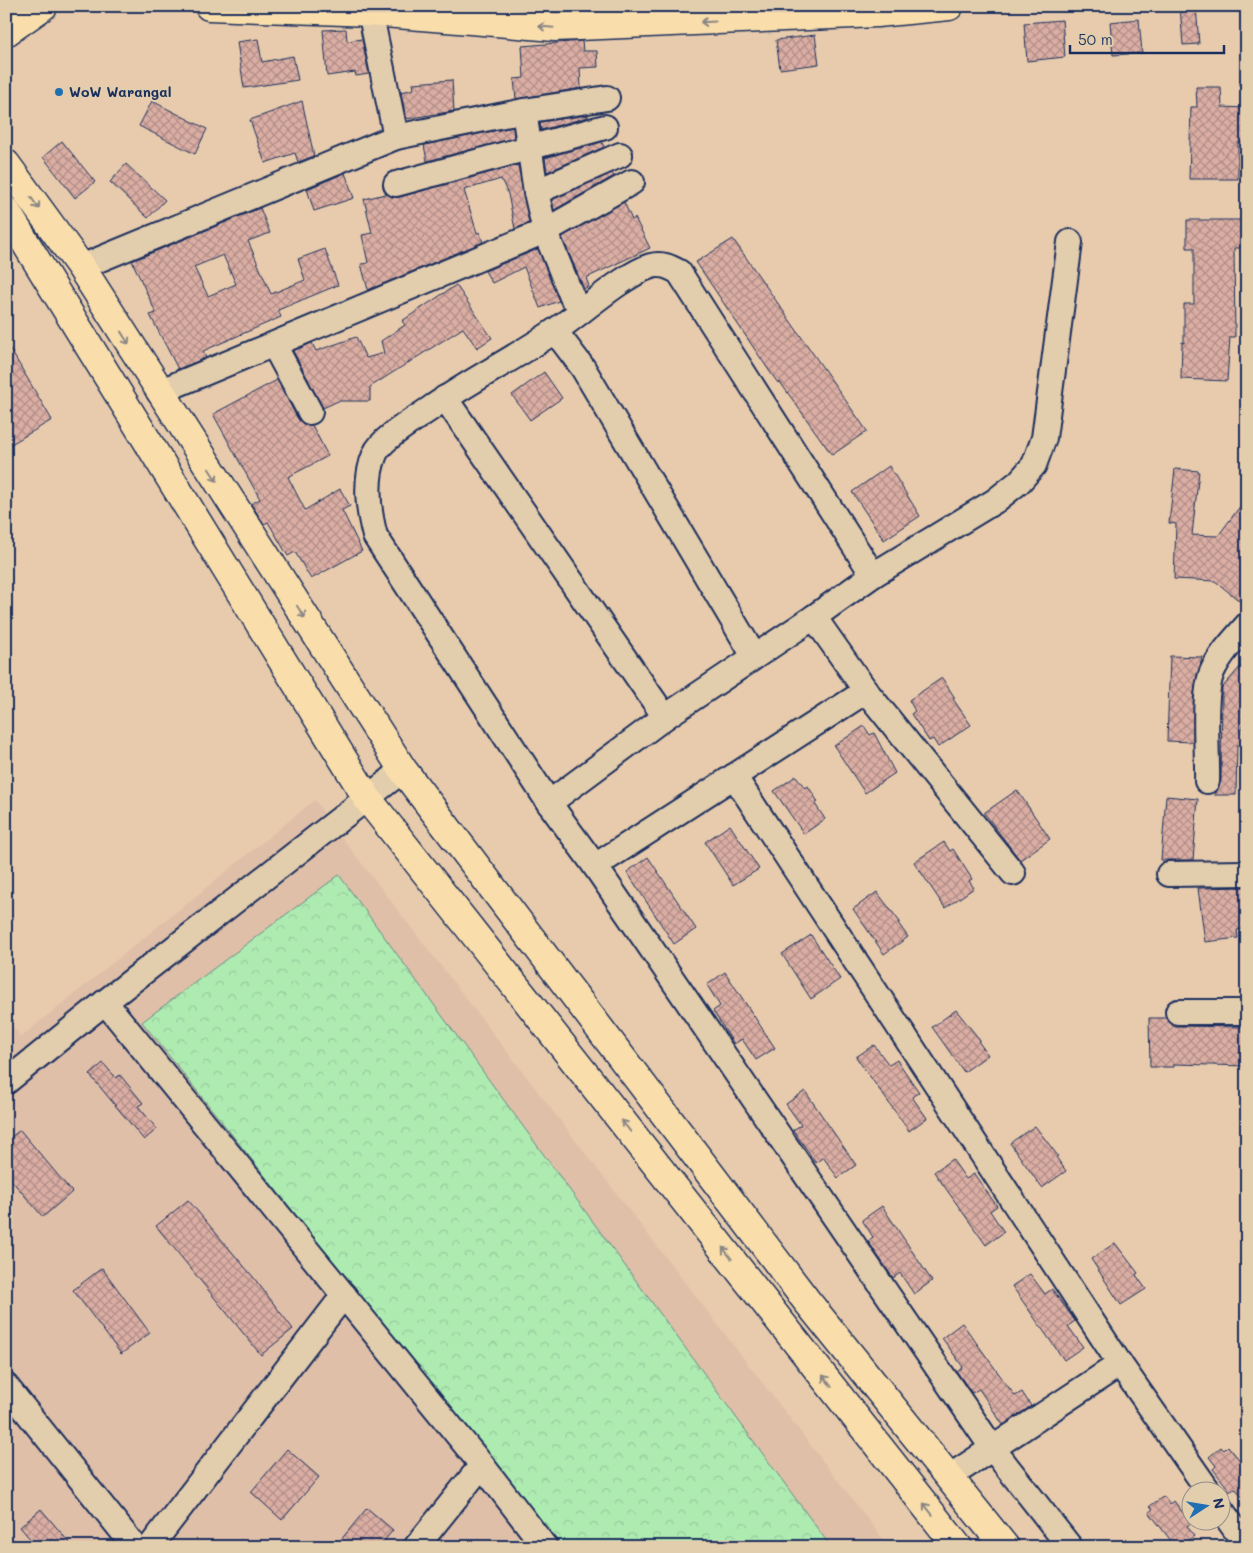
<svg xmlns="http://www.w3.org/2000/svg" width="1253" height="1553" viewBox="0 0 1253 1553" font-family="Mali,sans-serif">
<style>
.built{fill:#dfbfa8}
.forest{fill:url(#forest-crowns);stroke:#648d88}
.building{fill:url(#building-cross-hatch);stroke:#1b2f5e;fill-rule:evenodd}
.lines{fill:none;stroke-linecap:round;stroke-linejoin:round}
.minor-casing{stroke:#1b2f5e;stroke-width:28}
.major-casing{stroke:#1b2f5e;stroke-width:31}
.highway-casing{stroke:#1b2f5e;stroke-width:31}
.minor{stroke:#e2cdac;stroke-width:24}
.major{stroke:#f9deab;stroke-width:28}
.highway{stroke:#f9deab;stroke-width:28}
.oneway{stroke:#8a8684}
.poi-dot{fill:#1f6fb2;stroke:#e2cdac;stroke-width:2}
.labels{text-anchor:middle;stroke-width:4;stroke-linejoin:round;paint-order:stroke}
.poi-label{font-size:14px;font-weight:bold;fill:#1b2f5e;stroke:#e2cdac;text-anchor:start}
</style>
<defs>
<pattern id="forest-crowns" width="20" height="18" patternUnits="userSpaceOnUse" patternTransform="scale(1.25)"><rect width="20" height="18" fill="#aeebb1"/><path d="M2 6a3 3 0 1 1 6 0M12 15a3 3 0 1 1 6 0" fill="none" stroke="#95ca9b"/></pattern>
<pattern id="building-cross-hatch" width="8" height="8" patternUnits="userSpaceOnUse" patternTransform="scale(1.25)"><rect width="8" height="8" fill="#dbaea3"/><path d="M0 0l8 8M0 8l8-8" fill="none" stroke="#b18e88"/></pattern>
</defs>
<rect width="100%" height="100%" fill="#e7cbac"/>
<filter id="ink" filterUnits="userSpaceOnUse"><feTurbulence type="fractalNoise" baseFrequency=".02" numOctaves="2"/><feDisplacementMap in="SourceGraphic" scale="10" xChannelSelector="R" yChannelSelector="G"/><feConvolveMatrix kernelMatrix="1 2 1 2 8 2 1 2 1" color-interpolation-filters="sRGB"/></filter>
<g filter="url(#ink)">
<path class="built" d="M315 800 332 825 889 1547H6V1018L21 1037Z"/>
<path class="forest" d="M339 875 831 1547H561L142 1022Z"/>
<g class="building">
<path d="M1180 6H1196L1199 44 1183 45Z"/>
<path d="M1139 19 1142 53 1113 55 1110 22Z"/>
<path d="M1062 20 1065 57 1027 61 1024 23Z"/>
<path d="M346 29 347 41 362 39 369 74 356 76 355 72 327 76 323 30Z"/>
<path d="M815 35 819 64 780 69 776 40Z"/>
<path d="M258 39 262 62 293 56 298 80 244 88 237 42Z"/>
<path d="M582 41 583 51H597L598 67 580 68 581 88 516 99 514 79 524 78 522 46Z"/>
<path d="M452 80 454 111 406 119 401 92 414 89 413 83Z"/>
<path d="M1196 87H1221L1222 107 1247 108V143H1238V179H1189L1191 107H1197Z"/>
<path d="M152 101 207 129 195 154 139 126Z"/>
<path d="M302 101 314 156 298 162 295 153 265 163 250 120Z"/>
<path d="M588 115V117L541 130 540 122Z"/>
<path d="M513 127 514 138 427 161 424 145Z"/>
<path d="M62 141 95 182 75 198 43 157Z"/>
<path d="M602 142 604 147 547 172 545 158Z"/>
<path d="M126 164 165 200 148 218 110 182Z"/>
<path d="M518 165 529 223 515 229 508 194 501 179 464 190 477 233 479 232 483 242 368 290 361 264 368 263 362 235 372 233 364 199 386 194 393 197H400Z"/>
<path d="M345 173 354 198 314 211 307 189Z"/>
<path d="M612 173 614 176 554 210 552 200Z"/>
<path d="M624 202 632 220 635 218 650 248 586 278 589 286 584 289 562 237Z"/>
<path d="M260 208 270 233 248 241 271 294 305 280 298 259 325 249 338 285 278 310 281 317 203 351 206 358 178 369 150 315 156 313 132 261ZM223 255 236 284 208 296 194 267Z"/>
<path d="M1187 220H1245V248H1234L1235 337H1230L1227 381 1181 379 1182 342 1184 343V304H1194V248H1187Z"/>
<path d="M733 239 867 431 832 455 780 382 778 383 770 372 696 262Z"/>
<path d="M538 249 559 301 540 308 524 267 492 283 485 271Z"/>
<path d="M456 285 492 338 477 348 463 328 370 387V401H338L323 408 293 351 312 343 316 351 356 337 366 358 384 353 381 341 405 325 402 321Z"/>
<path d="M6 342 52 420 6 447Z"/>
<path d="M544 372 562 398 530 420 512 395Z"/>
<path d="M277 380 298 419 303 424 312 425 328 456 288 477 305 510 340 489 350 506 342 510 362 551 311 579 295 552 288 556 268 522 264 524 252 505 251 504 260 499 213 414Z"/>
<path d="M889 466 920 516 884 540 852 492Z"/>
<path d="M1175 469 1199 471 1192 535 1218 536 1247 497V607L1215 581 1174 579 1176 524 1169 523Z"/>
<path d="M1170 656 1202 657 1194 694 1193 742 1167 741Z"/>
<path d="M1247 659V710L1242 706 1243 745H1237L1236 795H1214L1221 781 1222 688Z"/>
<path d="M942 678 955 698 953 699 971 725 938 747 933 739 929 741 911 714 915 711 909 700Z"/>
<path d="M864 726 870 735 874 733 895 773 865 793 834 746Z"/>
<path d="M796 776 805 788 808 786 818 802 815 804 825 819 804 834 774 791Z"/>
<path d="M1017 790 1050 839 1020 860 984 813Z"/>
<path d="M1166 796 1198 799 1193 860H1161Z"/>
<path d="M730 825 759 869 733 885 705 842Z"/>
<path d="M944 842 950 851 953 849 972 879 969 881 974 888 945 908 914 862Z"/>
<path d="M648 857 696 929 674 944 627 872Z"/>
<path d="M1247 887V928L1237 930 1238 938 1205 942 1198 888Z"/>
<path d="M877 892 900 922 898 923 908 937 884 954 853 909Z"/>
<path d="M811 935 840 979 811 999 782 954Z"/>
<path d="M725 972 775 1048 756 1060 742 1039 734 1044 713 1011 720 1006 707 985Z"/>
<path d="M956 1010 980 1040 978 1041 988 1055 964 1072 932 1027Z"/>
<path d="M1149 1018H1166L1173 1026 1247 1027V1066L1174 1064V1067H1150Z"/>
<path d="M874 1045 889 1065 897 1060 919 1092 912 1097 927 1118 909 1131 856 1057Z"/>
<path d="M103 1063 116 1078 120 1075 143 1103 138 1106 157 1129 144 1140 90 1075Z"/>
<path d="M805 1091 856 1165 838 1178 823 1157 816 1163 793 1130 801 1125 786 1104Z"/>
<path d="M1035 1126 1058 1156 1056 1157 1066 1171 1042 1188 1010 1143Z"/>
<path d="M20 1130 72 1192 43 1217 6 1174V1141Z"/>
<path d="M952 1159 966 1179 974 1174 997 1206 990 1211 1004 1232 986 1245 934 1172Z"/>
<path d="M188 1200 254 1278 293 1329 261 1355 156 1226Z"/>
<path d="M882 1206 932 1281 914 1294 900 1273 893 1278 868 1241 873 1237 862 1220Z"/>
<path d="M1115 1243 1138 1273 1136 1275 1146 1289 1121 1305 1091 1259Z"/>
<path d="M102 1268 150 1333 121 1354 73 1290Z"/>
<path d="M1030 1274 1045 1294 1052 1289 1075 1321 1068 1326 1083 1347 1064 1360 1012 1286Z"/>
<path d="M962 1323 1015 1396 1022 1392 1031 1406 1003 1425 979 1389 972 1393 957 1372 963 1367 942 1338Z"/>
<path d="M1228 1446 1247 1469V1503L1235 1488 1230 1491 1213 1469 1216 1466 1209 1457 1221 1447 1224 1450Z"/>
<path d="M287 1449 319 1477 282 1520 251 1492Z"/>
<path d="M1164 1496 1170 1504 1174 1501 1191 1523 1187 1526 1194 1536 1181 1546 1179 1542 1175 1546 1149 1512 1153 1509 1150 1506Z"/>
<path d="M367 1508 393 1530 379 1547H335Z"/>
<path d="M41 1509 73 1547H37L20 1527Z"/>
</g>
<g class="lines">
<defs>
<g id="minor">
<path d="M369 6 396 137"/>
<path d="M524 111 536 192 545 231 572 297"/>
<path d="M396 184 605 127"/>
<path d="M536 192 620 155"/>
<path d="M81 267 396 137 524 111 607 98"/>
<path d="M555 331 583 368 754 656"/>
<path d="M274 345 310 412"/>
<path d="M159 392 545 231 632 182"/>
<path d="M445 398 665 717"/>
<path d="M873 575 679 272C670 267 662 263 651 266 625 274 581 313 556 330 517 357 473 379 434 406 419 417 382 437 375 454 364 480 368 509 375 536L549 803 595 866 993 1449 1070 1547"/>
<path d="M814 617 866 691 1013 873"/>
<path d="M734 776 1120 1364 1208 1490"/>
<path d="M1207 781C1208 754 1202 696 1212 672 1220 654 1234 640 1247 625"/>
<path d="M549 803 665 717 814 617 873 575 995 501 1019 482 1034 465 1044 438 1070 242"/>
<path d="M595 866 866 691"/>
<path d="M1169 874 1247 873"/>
<path d="M105 1002 482 1465 545 1547"/>
<path d="M1178 1012H1247"/>
<path d="M6 1082 105 1002 403 770"/>
<path d="M6 1386 135 1547"/>
<path d="M949 1477 1120 1364"/>
<path d="M1220 1508 1247 1546"/>
<path d="M150 1547 344 1295"/>
<path d="M416 1547 482 1465"/>
</g>
<g id="major">
<path d="M209 6 372 12 555 27 877 13 949 6"/>
<path d="M6 8 28 6"/>
<path d="M6 164 81 267 403 770 806 1300 1005 1547"/>
<path d="M6 211 367 798 958 1547"/>
</g>
<path id="highway" d="M6 32 43 6"/>
</defs>
<use href="#minor" class="minor-casing"/>
<use href="#major" class="major-casing"/>
<use href="#highway" class="highway-casing"/>
<use href="#minor" class="minor"/>
<use href="#major" class="major"/>
<use href="#highway" class="highway"/>
</g>
<defs><path id="oneway-shaft" d="M-6 0H5M1.5-3L5.5 0L1.5 3" fill="none" stroke-width="1.6" stroke-linecap="round" stroke-linejoin="round" transform="scale(1.25)"/></defs>
<g class="oneway">
<use href="#oneway-shaft" transform="translate(708 22) rotate(177)"/>
<use href="#oneway-shaft" transform="translate(546 27) rotate(-175)"/>
<use href="#oneway-shaft" transform="translate(35 203) rotate(54)"/>
<use href="#oneway-shaft" transform="translate(125 338) rotate(58)"/>
<use href="#oneway-shaft" transform="translate(213 475) rotate(57)"/>
<use href="#oneway-shaft" transform="translate(301 612) rotate(57)"/>
<use href="#oneway-shaft" transform="translate(626 1126) rotate(-128)"/>
<use href="#oneway-shaft" transform="translate(727 1253) rotate(-128)"/>
<use href="#oneway-shaft" transform="translate(827 1381) rotate(-128)"/>
<use href="#oneway-shaft" transform="translate(928 1509) rotate(-128)"/>
</g>
</g>
<circle class="poi-dot" cx="59" cy="92" r="5"/>
<g class="labels">
<g class="poi-label">
<text x="69" y="97">WoW Warangal</text>
</g>
</g>
<rect width="1253" height="1553" fill="none" stroke="#e2cdac" stroke-width="25"/>
<rect x="12" y="12" width="1228" height="1528" fill="none" stroke="#1b2f5e" stroke-width="2" filter="url(#ink)"/>
<g transform="translate(1206 1506) rotate(78)"><circle r="24" fill="#e2cdac" stroke="#928e8d"/>
<path d="M0-4L9 19L0 12L-9 19Z" fill="#1f6fb2"/>
<text y="-8" font-size="14" font-weight="bold" text-anchor="middle" fill="#1b2f5e">N</text>
</g>
<path d="M1070 45v8h154v-8" fill="none" stroke="#1b2f5e" stroke-width="2.5"/>
<text x="1078" y="45" font-size="15" fill="#1b2f5e" stroke="#e2cdac" stroke-width="4" paint-order="stroke">50 m</text>
</svg>
